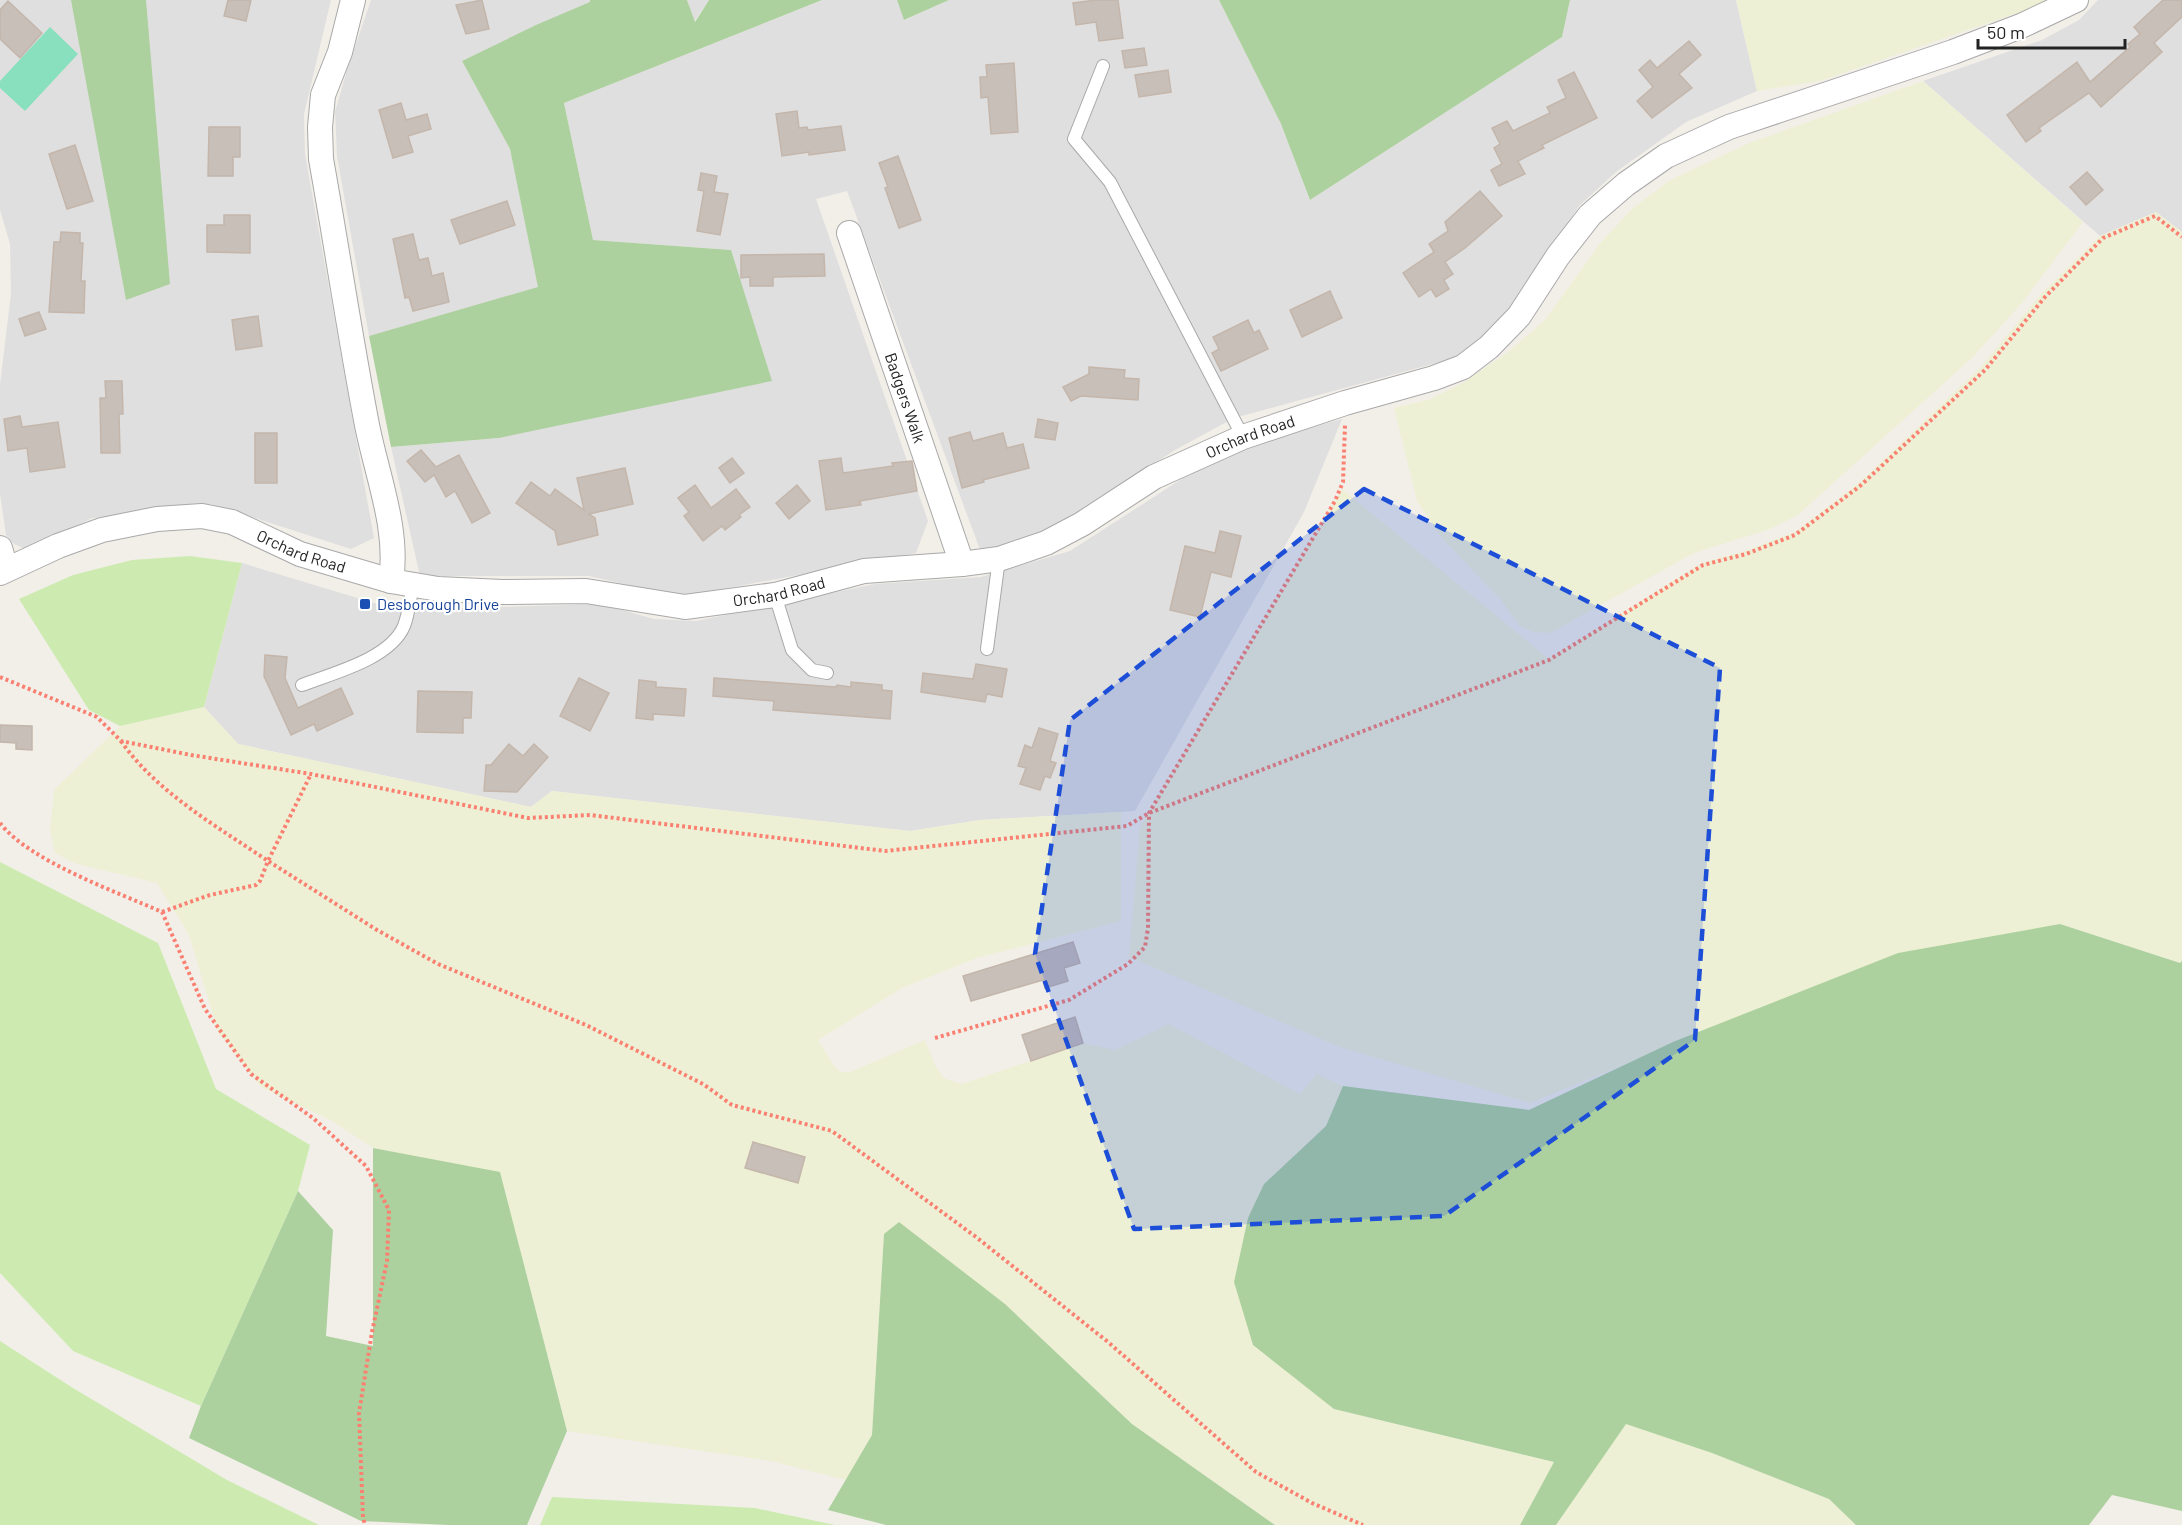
<svg xmlns="http://www.w3.org/2000/svg" width="2182" height="1525" viewBox="0 0 2182 1525" font-family="Barlow,sans-serif">
<style>
.residential{fill:#e0dfdf}
.farmland{fill:#eef0d5}
.grass{fill:#cdebb0}
.forest{fill:#add19e}
.pitch{fill:#88e0be}
.building{fill:#c7bfb8;stroke:#c4b6ab;stroke-width:1.5}
.lines{fill:none;stroke-linecap:round;stroke-linejoin:round}
.lane-casing{stroke:#a9a9a9;stroke-width:14}
.street-casing{stroke:#a9a9a9;stroke-width:26}
.path{stroke:#fa8072;stroke-width:4;stroke-dasharray:3 3;stroke-linecap:butt}
.lane{stroke:#fff;stroke-width:12}
.street{stroke:#fff;stroke-width:24}
.marked{fill:#1d4ed8;fill-opacity:0.2;stroke:#1d4ed8;stroke-width:4.5;stroke-dasharray:12 8;stroke-linejoin:round}
.transit-dot{fill:#1a4fb4;stroke:#fff;stroke-width:2}
.labels{text-anchor:middle;stroke-width:4.5;stroke-linejoin:round;paint-order:stroke}
.street-label{font-size:16px;fill:#222;stroke:#fff}
.transit-label{font-size:16px;fill:#164399;stroke:#fff;text-anchor:start}
</style>
<rect width="100%" height="100%" fill="#f2efe9"/>
<g class="residential">
<path d="M0 0H331L304 114 305 154 374 538 351 549 211 504 92 518 45 542 23 548 14 544 6 535 0 494V384L11 294 10 244 0 210Z"/>
<path d="M371 0H590L591 2 462 61 510 149 539 288 369 336 337 156 335 112 347 70Z"/>
<path d="M687 0H709L694 22Z"/>
<path d="M822 0H897L905 20 949 0H1219L1281 124 1310 200 1562 37 1570 0H1736L1757 91 1686 122 1616 172 1579 206 1527 286 1496 326 1458 357 1234 418 1175 450 1084 509 1028 538 982 555 847 191 816 199 928 521 916 553 680 597 589 576H420L391 447 499 438 731 250 593 240 564 103Z"/>
<path d="M2098 0H2182V232L2156 212 2100 236 1923 81 2042 40 2079 20Z"/>
<path d="M1342 419 1304 512 1135 811 980 820 910 831 552 791 531 807 238 744 204 707 242 563 397 610 601 604 654 619 696 621 875 584 981 577 1070 551 1225 451Z"/>
</g>
<g class="farmland">
<path d="M1736 0H2055L1820 81 1757 91Z"/>
<path d="M1923 81 2083 222 2022 303 1973 357 1798 515 1770 529 1694 553 1550 633 1534 632 1520 626 1501 600 1441 537 1417 501 1394 408 1431 399 1464 382 1507 353 1545 320 1601 242 1633 208 1670 180 1749 143Z"/>
<path d="M2156 212 2182 232V961L2180 963 2060 924 1758 1010 1530 1103 1340 1047 1129 957 1140 827 1342 489 1549 659 1702 563 1745 551 1795 532 1859 483 1981 367 2041 294 2100 236Z"/>
<path d="M204 707 238 744 531 807 552 791 910 831 980 820 1121 812V921L977 958 902 988 818 1040 835 1067 841 1072H850L925 1040 936 1067 944 1078 962 1084 1083 1043 1115 1050 1169 1024 1300 1094 1317 1074 1343 1086 1326 1126 1264 1184 1334 1409 1554 1462 1520 1525H1275L1132 1424 1005 1304 884 1234 872 1435 846 1480 771 1461 567 1431 500 1173 373 1148 332 1121 261 1087 218 1032 189 935 157 883 77 864 55 853 50 830 54 790 120 726Z"/>
<path d="M1625 1423 1712 1453 1829 1499 1856 1525H1556Z"/>
</g>
<g class="grass">
<path d="M190 556 242 563 204 707 120 726 89 710 19 599 73 575 132 560Z"/>
<path d="M0 862 158 943 216 1089 310 1145 298 1191 201 1406 73 1351 0 1273Z"/>
<path d="M0 1341 73 1388 227 1480 319 1525H0Z"/>
<path d="M552 1497 755 1508 835 1525H540Z"/>
</g>
<g class="forest">
<path d="M71 0H146L170 284 126 300Z"/>
<path d="M590 0H687L695 22 709 0H822L564 103 593 240 731 250 772 381 499 438 391 447 369 336 538 287 510 149 462 61 536 25 590 2Z"/>
<path d="M897 0H949L904 20Z"/>
<path d="M1219 0H1570L1562 37 1310 200 1281 124Z"/>
<path d="M2060 924 2180 963 2182 961V1511L2112 1495 2089 1525H1856L1829 1499 1712 1453 1626 1424 1556 1525H1520L1554 1462 1334 1409 1253 1345 1234 1282 1248 1218 1264 1184 1326 1126 1343 1086 1529 1110 1673 1042 1898 953Z"/>
<path d="M373 1148 500 1172 567 1431 527 1525H448L361 1521 189 1438 201 1406 298 1191 333 1230 326 1336 373 1346Z"/>
<path d="M899 1222 1005 1304 1132 1424 1275 1525H886L828 1510 872 1435 884 1234Z"/>
</g>
<path class="pitch" d="M50 27 78 54 25 111 0 88V81Z"/>
<g class="building">
<path d="M228 0H251L246 21 224 16Z"/>
<path d="M482 0 489 29 466 34 456 5Z"/>
<path d="M1096 0H1118L1123 38 1099 41 1096 22 1076 25 1073 3Z"/>
<path d="M2163 0H2182V17L2154 43 2162 52 2101 107 2089 93 2039 128 2041 131 2026 142 2007 115 2077 62 2090 82 2130 47 2128 44 2140 34 2134 27Z"/>
<path d="M8 1 42 33 20 58 0 39V10Z"/>
<path d="M1689 41 1701 55 1679 74 1692 88 1652 118 1637 101 1653 87 1639 70 1650 60 1657 68Z"/>
<path d="M1144 48 1147 65 1125 68 1122 51Z"/>
<path d="M1014 63 1018 132 991 134 988 97 981 98 980 77H987L986 65Z"/>
<path d="M1168 70 1171 92 1139 97 1135 75Z"/>
<path d="M1574 72 1597 118 1542 145 1544 148 1518 161 1525 174 1499 186 1491 170 1502 164 1494 148 1500 144 1492 128 1507 121 1513 131 1550 113 1547 107 1566 98 1558 80Z"/>
<path d="M401 103 406 120 427 114 431 129 408 136 413 152 393 158 379 110Z"/>
<path d="M797 111 799 128 807 127 808 130 841 126 845 150 809 155V152L782 156 776 114Z"/>
<path d="M209 127H240V157H233V176H208Z"/>
<path d="M75 145 93 201 67 209 49 154Z"/>
<path d="M898 156 921 220 899 228 885 188 888 187 879 163Z"/>
<path d="M2087 172 2103 190 2086 205 2070 187Z"/>
<path d="M701 173 717 176 714 192 728 194 720 235 697 231 704 191 698 190Z"/>
<path d="M1480 191 1502 216 1465 248 1445 262 1453 274 1444 280 1449 289 1436 297 1431 289 1419 297 1403 273 1434 252 1429 244 1448 231 1445 222Z"/>
<path d="M507 201 515 225 460 244 451 220Z"/>
<path d="M224 215H250V253L207 252V225H224Z"/>
<path d="M61 232 80 233V243H83L81 281H85L84 313 49 312 54 242H60Z"/>
<path d="M413 234 419 260 428 258 432 276 443 273 449 302 413 311 409 297 405 298 393 239Z"/>
<path d="M824 254 825 276 773 277V286H750V277L741 278V255Z"/>
<path d="M1330 291 1342 318 1302 337 1290 310Z"/>
<path d="M39 312 46 329 25 336 19 319Z"/>
<path d="M258 316 262 346 236 350 232 320Z"/>
<path d="M1248 320 1254 333 1259 330 1268 349 1221 371 1212 353 1219 349 1213 337Z"/>
<path d="M1089 367 1125 370 1124 378 1139 379 1138 400 1081 396 1071 401 1063 387 1089 374Z"/>
<path d="M105 381H122L123 414H119L120 453H101L100 398H106Z"/>
<path d="M20 416 22 427 58 422 65 467 30 472 27 448 8 451 4 419Z"/>
<path d="M1038 419 1058 423 1055 440 1035 437Z"/>
<path d="M970 432 973 441 1003 433 1007 448 1023 444 1029 468 983 480 984 482 962 488 949 438Z"/>
<rect x="255" y="433" width="22" height="50"/>
<path d="M421 450 436 467 459 455 490 513 472 523 455 491 446 497 434 475 425 482 407 461Z"/>
<path d="M732 458 744 473 730 483 719 468Z"/>
<path d="M841 458 843 473 893 466 892 463 912 461 917 491 860 501 861 505 826 510 819 461Z"/>
<path d="M625 468 633 504 589 514 595 518 598 535 558 545 555 531 516 503 531 482 550 496 555 489 584 510 577 478Z"/>
<path d="M695 485 711 508 736 489 750 507 739 515 741 517 725 530 722 526 703 541 684 516 689 512 678 498Z"/>
<path d="M797 485 810 501 789 519 776 503Z"/>
<path d="M1220 531 1241 536 1231 577 1211 572 1200 617 1170 610 1185 546 1215 553Z"/>
<path d="M265 655 287 657 285 678 298 708 341 688 353 714 317 731 314 724 291 735 264 676Z"/>
<path d="M976 664 1007 669 1002 697 987 694 985 702 921 692 923 673 973 679Z"/>
<path d="M579 678 609 693 590 731 560 716Z"/>
<path d="M714 678 836 687 837 685 851 687V682L882 685V690L892 691 890 719 773 710 774 701 713 696Z"/>
<path d="M639 680 656 682V687L686 689 684 716 653 714V720L636 718Z"/>
<path d="M418 691 472 692 471 718H463V733L417 732Z"/>
<path d="M0 725 32 726V750L16 749V743L0 742Z"/>
<path d="M1039 728 1058 734 1050 761 1056 763 1050 778 1045 776 1040 790 1020 784 1026 768 1018 766 1025 745 1032 748Z"/>
<path d="M509 744 523 756 534 744 548 757 517 792 484 791 486 765H491Z"/>
<path d="M1073 942 1080 963 1064 968 1068 981 1045 988 1043 980 971 1001 963 976Z"/>
<path d="M1075 1017 1083 1043 1031 1061 1022 1035Z"/>
<path d="M753 1142 805 1157 798 1183 745 1168Z"/>
</g>
<g class="lines">
<defs>
<g id="lane">
<path d="M1103 66 1074 139 1110 182 1243 437"/>
<path d="M775 595 792 650 812 670 827 673"/>
<path d="M987 649 999 559"/>
<path d="M302 685C333 673 390 659 404 626 409 613 410 598 413 585"/>
</g>
<g id="street">
<path d="M353 0 340 52 323 95 320 127 321 159C337 248 350 337 367 425 377 476 399 529 391 581"/>
<path id="s1" d="M849 233 962 564"/>
<path d="M0 548 6 569"/>
<path id="s2" d="M0 573 58 546 102 530 157 519 202 516 232 522 300 554 391 581 438 589 502 592 586 591 685 607 775 595 864 571 962 564 999 559 1046 543 1082 524 1154 477 1243 437 1345 403 1434 378 1463 367 1489 347 1519 316 1558 256 1590 215 1626 184 1666 156 1729 127 1953 52 2021 26 2076 0"/>
</g>
</defs>
<use href="#lane" class="lane-casing"/>
<use href="#street" class="street-casing"/>
<g class="path">
<path d="M0 677 97 717 121 741 191 755 311 774 528 818 590 815 885 851 1127 826 1149 813 1549 660 1703 565 1746 554 1795 535 1860 486 1985 370 2045 297 2103 238 2155 216 2182 237"/>
<path d="M121 741C156 792 218 827 268 861L311 774"/>
<path d="M0 823C29 861 117 892 162 912L205 1009 251 1074 313 1118 366 1166 389 1210 387 1261 372 1332 359 1413 363 1517 365 1525"/>
<path d="M162 912 210 895 256 885 260 881 268 861 377 930 438 964 586 1025 703 1084 732 1105 832 1131 976 1237 1108 1342 1256 1472 1312 1503 1363 1525"/>
<path d="M935 1038 1069 1000 1128 964 1145 947 1148 928 1149 813 1335 501 1343 482 1345 425"/>
</g>
<use href="#lane" class="lane"/>
<use href="#street" class="street"/>
</g>
<path class="marked" d="M1364 489 1720 668 1695 1040 1444 1216 1134 1229 1035 954 1070 720Z"/>
<rect class="transit-dot" x="359" y="598" width="12" height="12" rx="3"/>
<g class="labels">
<g class="street-label">
<text dy="6" stroke="none"><textPath href="#s1" startOffset="174">Badgers Walk</textPath></text>
<text dy="6" stroke="none"><textPath href="#s2" startOffset="1308">Orchard Road</textPath></text>
<text dy="6" stroke="none"><textPath href="#s2" startOffset="318">Orchard Road</textPath></text>
<text dy="6" stroke="none"><textPath href="#s2" startOffset="804">Orchard Road</textPath></text>
</g>
<g class="transit-label">
<text x="377" y="610">Desborough Drive</text>
</g>
</g>
<path d="M1978 39v9h147v-9" fill="none" stroke="#222222" stroke-width="3"/>
<text x="1987" y="39" font-size="18" fill="#222222" stroke="#ffffff" stroke-width="4.5" paint-order="stroke">50 m</text>
</svg>
